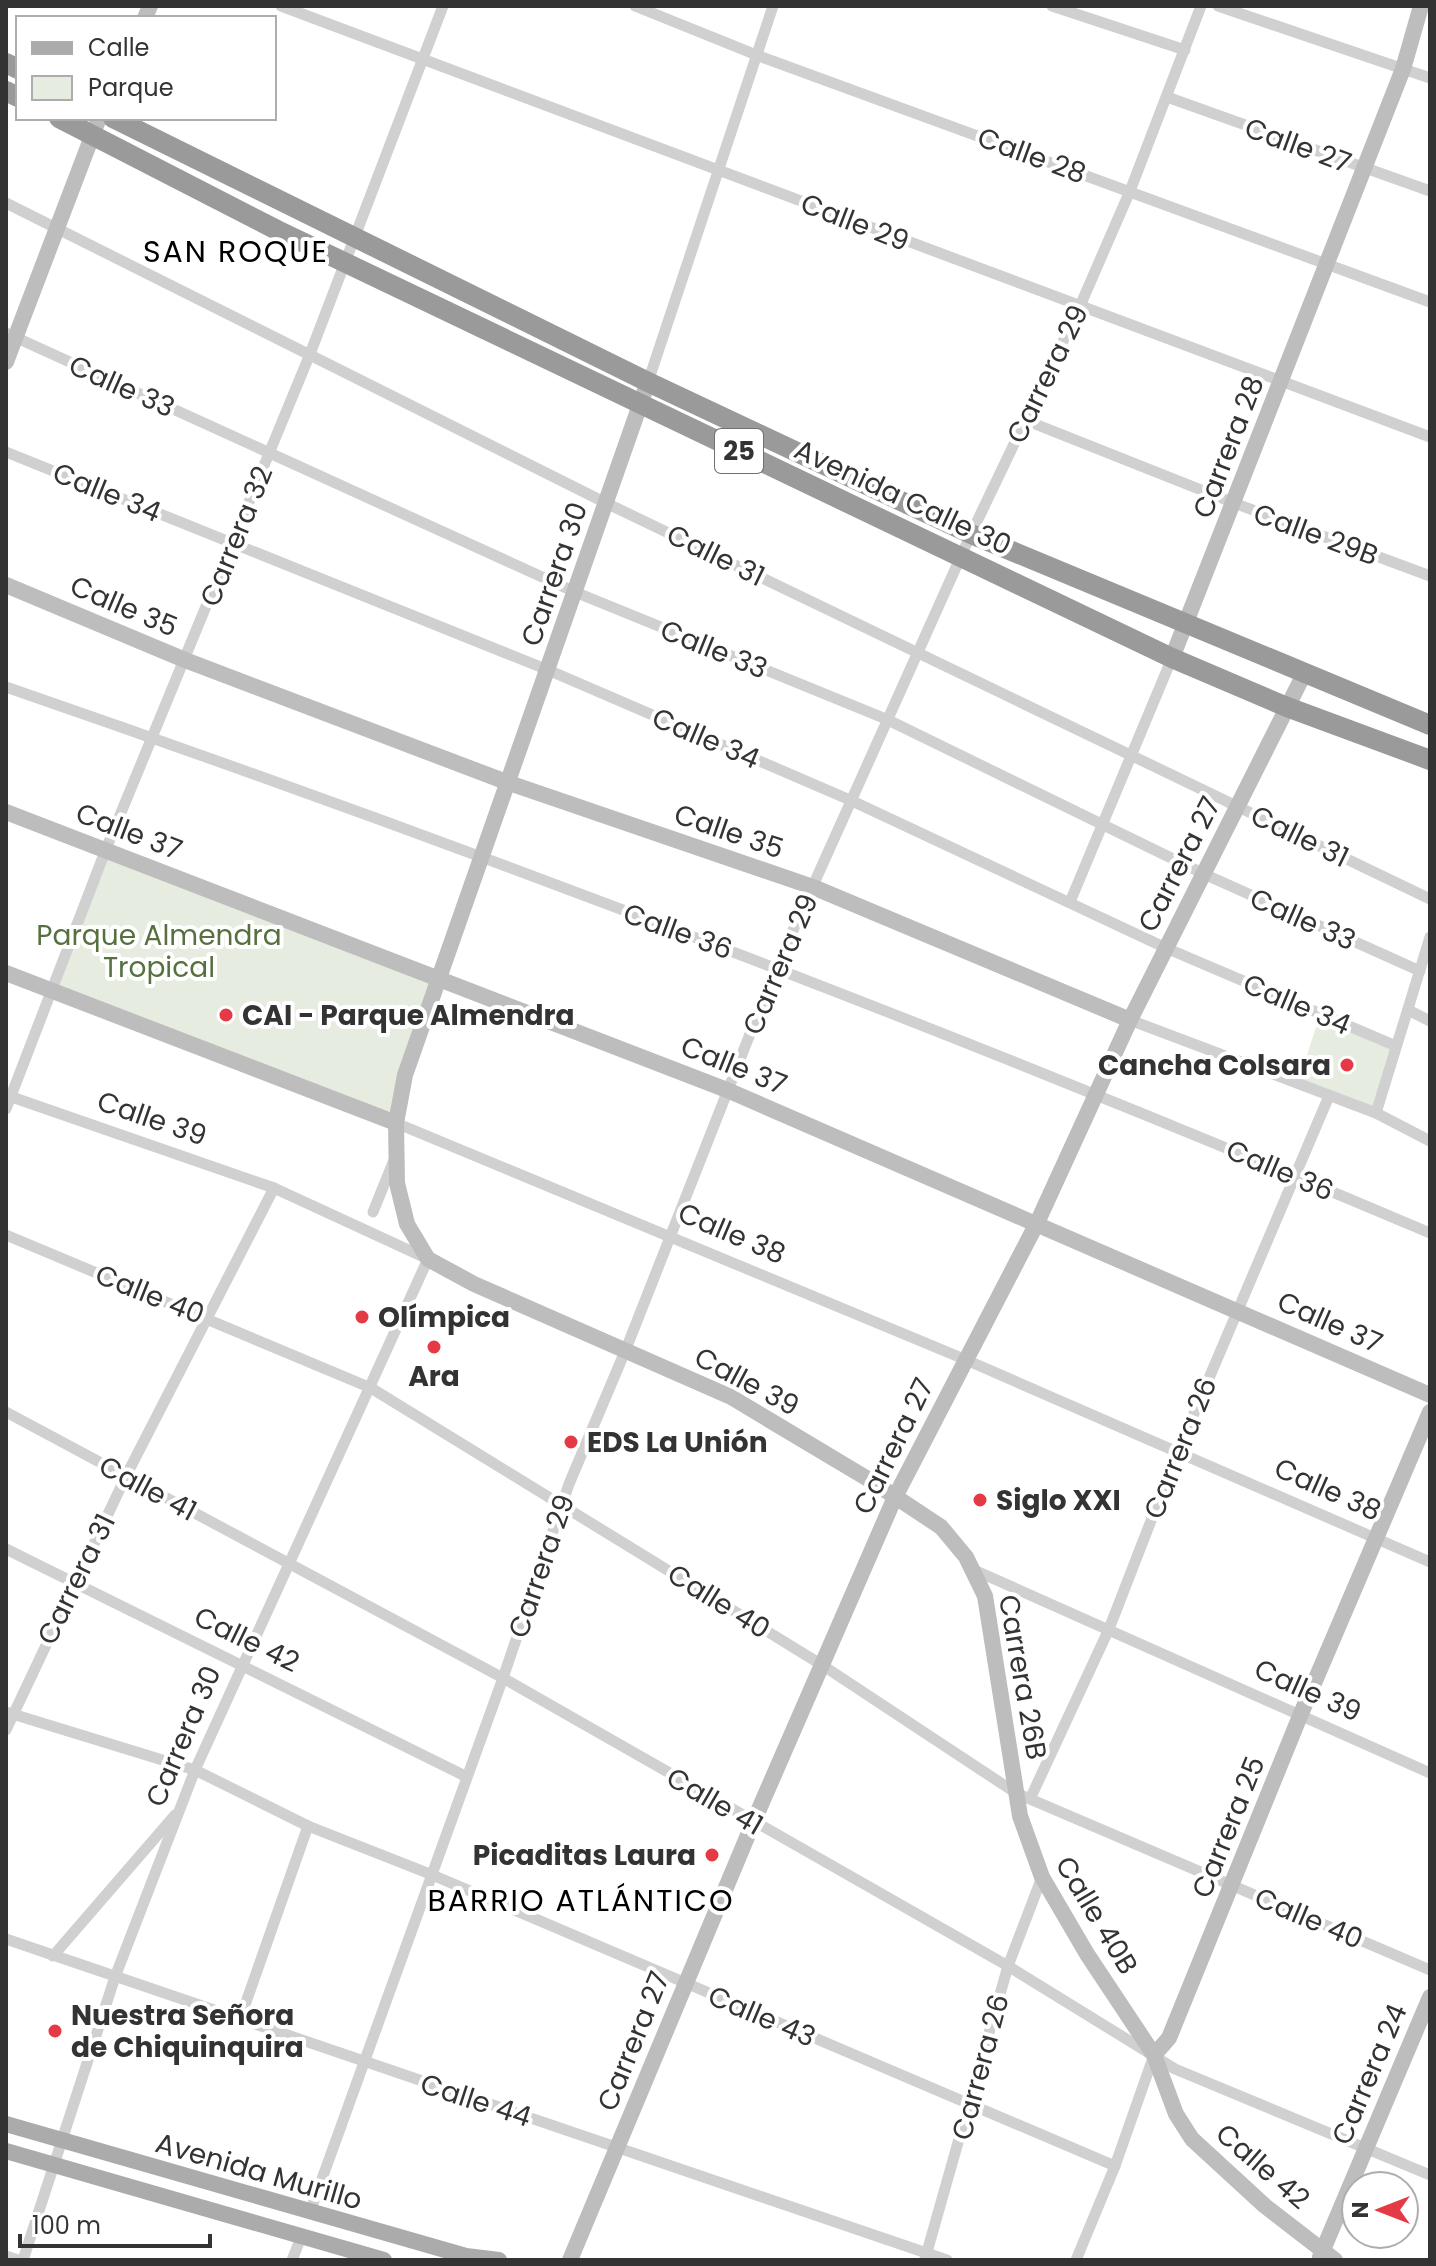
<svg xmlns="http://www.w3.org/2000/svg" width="1436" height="2266" viewBox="0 0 1436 2266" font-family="Poppins,sans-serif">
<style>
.green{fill:#e6ecdf}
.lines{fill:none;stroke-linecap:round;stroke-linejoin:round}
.street{stroke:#d0d0d0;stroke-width:11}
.secondary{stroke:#bdbdbd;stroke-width:16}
.primary{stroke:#ababab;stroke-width:16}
.highway{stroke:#9a9a9a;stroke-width:20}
.poi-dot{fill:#e63946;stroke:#fff;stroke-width:3}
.labels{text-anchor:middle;stroke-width:8;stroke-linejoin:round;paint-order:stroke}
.shield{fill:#fff;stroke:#707070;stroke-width:2}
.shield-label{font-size:26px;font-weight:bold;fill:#333}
.street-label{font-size:28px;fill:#333;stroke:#fff}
.park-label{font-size:28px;fill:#56703f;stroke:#fff}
.poi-label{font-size:28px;font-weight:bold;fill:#333;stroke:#fff;text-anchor:start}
.neighbourhood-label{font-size:30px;letter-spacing:2px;fill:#000;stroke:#fff}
</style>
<rect width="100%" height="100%" fill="#fff"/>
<g class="green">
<path d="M106 849 441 979 396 1123 51 991Z"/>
<path d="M1320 1015 1396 1046 1376 1113 1298 1083Z"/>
</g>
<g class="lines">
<g class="street">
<path d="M281 6 1430 437"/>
<path d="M635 6 759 56 1430 302"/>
<path d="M1052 6 1185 50"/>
<path d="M1218 6 1430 78"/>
<path d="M1167 97 1430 191"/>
<path d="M6 203 606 503 1430 899"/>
<path d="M6 333 575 592 886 719 1204 874 1420 971"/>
<path d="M648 382 773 6"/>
<path d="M1025 420 1234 503 1430 576"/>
<path d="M6 452 548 670 850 800 1166 948 1396 1046"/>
<path d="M6 687C487 853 962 1035 1430 1233"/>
<path d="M1070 902 1172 658"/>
<path d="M1408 1010 1430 1021"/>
<path d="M1130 1020 1376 1113 1430 1141"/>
<path d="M6 1095 274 1188 428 1259 195 1770 115 1977 23 2260"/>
<path d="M6 1109 106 849 310 354 443 6"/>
<path d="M1376 1113 1430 937"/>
<path d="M396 1123 964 1359 1430 1562"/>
<path d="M373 1212 394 1160"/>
<path d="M6 1235 371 1388 822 1665 1016 1793 1430 1970"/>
<path d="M6 1412 503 1678 1008 1966 1175 2069 1430 2175"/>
<path d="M6 1549 465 1776"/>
<path d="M974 1570 1430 1773"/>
<path d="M6 1712 195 1770 308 1826 430 1874 1115 2166"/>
<path d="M6 1730 126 1476 274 1188"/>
<path d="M1030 1799 1109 1629 1178 1451 1329 1096"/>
<path d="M6 1939 947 2260"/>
<path d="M53 1956 175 1815"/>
<path d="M239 2022 308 1826"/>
<path d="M310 2212 503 1678 569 1484 626 1349 776 968 971 534 1080 306 1130 191 1201 6"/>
<path d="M6 2256 18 2260"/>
<path d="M925 2259 1008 1966 1042 1877"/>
<path d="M292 2260 302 2235"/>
<path d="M1076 2260 1115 2166 1154 2055"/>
</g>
<g class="secondary">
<path d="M145 18 150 6"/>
<path d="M6 362 99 118"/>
<path d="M648 382 405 1075 396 1123 397 1183 407 1224 428 1259 474 1284 731 1397 873 1482 941 1527 966 1557 985 1596 1020 1816 1042 1877 1087 1954 1154 2055 1176 2114 1192 2139 1265 2206 1335 2260"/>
<path d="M6 585 185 660 509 783 813 887 1130 1020"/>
<path d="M1172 658 1403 69 1421 6"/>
<path d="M6 812 727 1090 1430 1395"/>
<path d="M6 973 396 1123"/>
<path d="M1154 2055 1169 2038 1300 1716 1430 1412"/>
<path d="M1320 2257 1430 1997"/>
<path d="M570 2260 753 1823 895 1497 1037 1223 1130 1020 1304 674"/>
</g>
<g class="primary">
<path d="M6 2124 466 2256 499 2260"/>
<path d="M6 2151 384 2260"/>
</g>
<g class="highway">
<path d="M6 63 18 69"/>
<path d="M6 91 18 97"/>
<path d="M59 118 277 230 1172 658 1287 707 1430 760"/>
<path d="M113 118 648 382 971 534 1430 725"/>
</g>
</g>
<g class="poi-dot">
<circle cx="226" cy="1015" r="8"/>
<circle cx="1347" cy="1065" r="8"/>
<circle cx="362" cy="1317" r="8"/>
<circle cx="434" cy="1347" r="8"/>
<circle cx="571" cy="1442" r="8"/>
<circle cx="980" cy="1500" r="8"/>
<circle cx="712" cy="1855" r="8"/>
<circle cx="55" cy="2031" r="8"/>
</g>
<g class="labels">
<rect class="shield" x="715" y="429" width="48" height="44" rx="6"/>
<g class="shield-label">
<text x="739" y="460">25</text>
</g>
<g class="street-label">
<text transform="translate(1298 145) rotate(20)" y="10">Calle 27</text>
<text transform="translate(1032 155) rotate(20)" y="10">Calle 28</text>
<text transform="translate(855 222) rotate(21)" y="10">Calle 29</text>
<text transform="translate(1047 374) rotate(-64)" y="10">Carrera 29</text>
<text transform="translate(122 386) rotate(24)" y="10">Calle 33</text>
<text transform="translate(1228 447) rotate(-69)" y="10">Carrera 28</text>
<text transform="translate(107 492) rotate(22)" y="10">Calle 34</text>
<text transform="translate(903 497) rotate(25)" y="10">Avenida Calle 30</text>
<text transform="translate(1316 534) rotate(20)" y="10">Calle 29B</text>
<text transform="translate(236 536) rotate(-68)" y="10">Carrera 32</text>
<text transform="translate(716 555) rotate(26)" y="10">Calle 31</text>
<text transform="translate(554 574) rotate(-71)" y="10">Carrera 30</text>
<text transform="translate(124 606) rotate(23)" y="10">Calle 35</text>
<text transform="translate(714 649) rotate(22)" y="10">Calle 33</text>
<text transform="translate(706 738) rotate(23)" y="10">Calle 34</text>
<text transform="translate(129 831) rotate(21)" y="10">Calle 37</text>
<text transform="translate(729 831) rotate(19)" y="10">Calle 35</text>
<text transform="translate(1300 836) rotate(26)" y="10">Calle 31</text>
<text transform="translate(1179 864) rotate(-63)" y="10">Carrera 27</text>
<text transform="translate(1303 919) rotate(24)" y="10">Calle 33</text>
<text transform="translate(678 931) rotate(20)" y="10">Calle 36</text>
<text transform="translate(780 964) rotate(-67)" y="10">Carrera 29</text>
<text transform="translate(1297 1004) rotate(23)" y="10">Calle 34</text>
<text transform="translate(734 1065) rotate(22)" y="10">Calle 37</text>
<text transform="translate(152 1118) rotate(19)" y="10">Calle 39</text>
<text transform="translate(1280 1170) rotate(23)" y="10">Calle 36</text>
<text transform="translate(732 1233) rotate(23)" y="10">Calle 38</text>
<text transform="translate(150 1294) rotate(22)" y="10">Calle 40</text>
<text transform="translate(1330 1322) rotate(24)" y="10">Calle 37</text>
<text transform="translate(747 1381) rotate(28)" y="10">Calle 39</text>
<text transform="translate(893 1446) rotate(-64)" y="10">Carrera 27</text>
<text transform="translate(1180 1448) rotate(-68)" y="10">Carrera 26</text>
<text transform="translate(148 1488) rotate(28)" y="10">Calle 41</text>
<text transform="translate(1328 1489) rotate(24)" y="10">Calle 38</text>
<text transform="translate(541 1566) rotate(-71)" y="10">Carrera 29</text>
<text transform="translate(76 1579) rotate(-64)" y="10">Carrera 31</text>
<text transform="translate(719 1601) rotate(32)" y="10">Calle 40</text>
<text transform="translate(247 1639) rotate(26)" y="10">Calle 42</text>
<text transform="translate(1023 1677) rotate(80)" y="10">Carrera 26B</text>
<text transform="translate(1308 1690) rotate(24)" y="10">Calle 39</text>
<text transform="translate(183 1736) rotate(-67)" y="10">Carrera 30</text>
<text transform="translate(715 1801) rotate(30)" y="10">Calle 41</text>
<text transform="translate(1228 1827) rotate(-68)" y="10">Carrera 25</text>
<text transform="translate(1097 1915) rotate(59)" y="10">Calle 40B</text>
<text transform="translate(1309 1918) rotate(23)" y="10">Calle 40</text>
<text transform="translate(762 2016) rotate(23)" y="10">Calle 43</text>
<text transform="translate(633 2041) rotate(-68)" y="10">Carrera 27</text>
<text transform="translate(980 2067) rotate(-75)" y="10">Carrera 26</text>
<text transform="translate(1369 2074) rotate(-67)" y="10">Carrera 24</text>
<text transform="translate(476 2100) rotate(18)" y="10">Calle 44</text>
<text transform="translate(1263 2166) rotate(41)" y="10">Calle 42</text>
<text transform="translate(259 2171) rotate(16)" y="10">Avenida Murillo</text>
</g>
<g class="park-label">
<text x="159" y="945">Parque Almendra<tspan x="159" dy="32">Tropical</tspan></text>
</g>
<g class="poi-label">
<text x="242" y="1025">CAI - Parque Almendra</text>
<text x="1331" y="1075" text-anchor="end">Cancha Colsara</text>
<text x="378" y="1327">Olímpica</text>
<text x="434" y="1386" text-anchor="middle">Ara</text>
<text x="587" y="1452">EDS La Unión</text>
<text x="996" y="1510">Siglo XXI</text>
<text x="696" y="1865" text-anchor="end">Picaditas Laura</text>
<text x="71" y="2025">Nuestra Señora<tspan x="71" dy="32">de Chiquinquira</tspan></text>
</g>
<g class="neighbourhood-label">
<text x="236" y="262">SAN ROQUE</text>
<text x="581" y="1911">BARRIO ATLÁNTICO</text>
</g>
</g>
<rect width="1436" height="2266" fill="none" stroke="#333333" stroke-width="16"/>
<rect x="16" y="16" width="260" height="104" fill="#ffffff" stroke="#adadad" stroke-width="2"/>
<rect x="32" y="42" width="40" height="12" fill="#ababab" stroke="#adadad" stroke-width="2"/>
<text x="88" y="56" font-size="24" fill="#333333">Calle</text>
<rect x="32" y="76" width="40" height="24" fill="#e6ecdf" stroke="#adadad" stroke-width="2"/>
<text x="88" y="96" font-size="24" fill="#333333">Parque</text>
<g transform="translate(1380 2210) rotate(270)"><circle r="38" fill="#ffffff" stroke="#adadad" stroke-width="2"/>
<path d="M0-6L14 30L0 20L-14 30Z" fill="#e63946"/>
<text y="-12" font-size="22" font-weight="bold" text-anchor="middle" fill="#333333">N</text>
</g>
<path d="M20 2234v12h190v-12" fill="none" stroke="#333333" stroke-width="4"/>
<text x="32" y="2234" font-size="24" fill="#333333" stroke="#ffffff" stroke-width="6" paint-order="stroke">100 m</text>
</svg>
